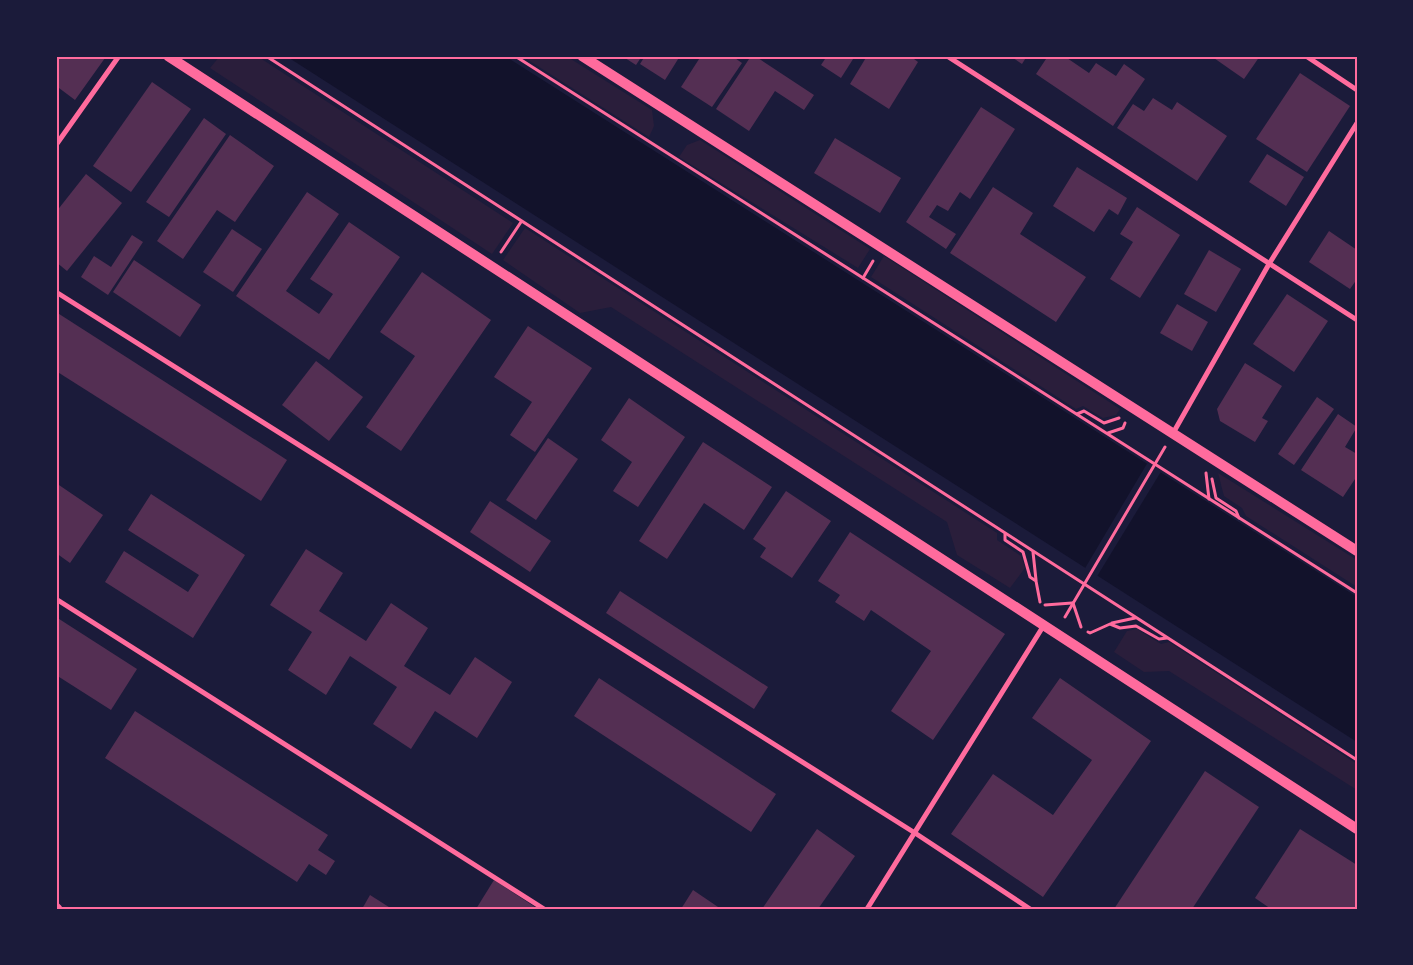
<svg xmlns="http://www.w3.org/2000/svg" width="1413" height="965" viewBox="0 0 1413 965" font-family="Montserrat,sans-serif">
<style>
.green{fill:#2a1e3b}
.water{fill:#12122b}
.pier{fill:#1b1b3a}
.building{fill:#542f53}
.lines{fill:none;stroke-linecap:round;stroke-linejoin:round}
.path{stroke:#ff6b9d;stroke-width:3}
.minor{stroke:#ff6b9d;stroke-width:5}
.tertiary{stroke:#ff6b9d;stroke-width:9}
.secondary{stroke:#ff6b9d;stroke-width:10}
.neatline{fill:none;stroke:#ff6b9d;stroke-width:2}
</style>
<rect width="100%" height="100%" fill="#1b1b3a"/>
<g class="green">
<path d="M220 56H257L513 223 492 254 210 68Z"/>
<path d="M522 56H566L652 110 654 126 649 137Z"/>
<path d="M700 140 870 249 858 268 679 157 687 145Z"/>
<path d="M525 228 997 533V540L1021 556 1025 568 1010 588 957 555 947 522 611 307 580 313 503 260Z"/>
<path d="M884 256 1120 409 1116 415 1103 418 1083 406 1076 409 871 277Z"/>
<path d="M1218 473 1357 560V587L1246 516 1242 508 1224 496Z"/>
<path d="M1137 629 1161 644 1169 642 1357 764V790L1169 671 1144 672 1114 652 1127 631Z"/>
</g>
<path class="water" d="M286 56H505L1357 597V742Z"/>
<path class="pier" d="M1148 462 1162 470 1096 578 1084 570Z"/>
<g class="building">
<path d="M56 56H102L105 58 75 100 59 88 56 91Z"/>
<path d="M622 56H642L636 65Z"/>
<path d="M645 56H680L665 80 640 64Z"/>
<path d="M701 56H732L742 63 712 107 681 87Z"/>
<path d="M751 56H755L814 95 804 110 775 91 749 131 716 109Z"/>
<path d="M827 56H855L841 78 821 65Z"/>
<path d="M867 56H910L918 62 889 109 850 84Z"/>
<path d="M1010 56H1027L1022 64Z"/>
<path d="M1048 56H1064L1089 73 1096 63 1116 76 1124 64 1145 79 1113 126 1036 74Z"/>
<path d="M1211 56H1260L1244 79Z"/>
<path d="M1300 73 1350 106 1307 172 1256 139Z"/>
<path d="M152 82 191 109 131 192 93 166Z"/>
<path d="M1153 98 1172 110 1177 102 1227 136 1197 181 1117 128 1133 104 1144 111Z"/>
<path d="M981 107 1015 129 970 199 960 192 948 211 937 205 929 217 956 234 946 249 906 222Z"/>
<path d="M204 118 226 134 169 217 146 202Z"/>
<path d="M230 135 274 166 235 222 217 210 183 259 157 241Z"/>
<path d="M835 138 901 178 880 213 814 173Z"/>
<path d="M1267 154 1304 177 1286 206 1249 182Z"/>
<path d="M1077 167 1127 198 1118 215 1109 209 1094 232 1053 206Z"/>
<path d="M86 174 122 203 67 271 56 262V212Z"/>
<path d="M993 187 1033 213 1020 234 1086 277 1056 322 950 253Z"/>
<path d="M307 192 339 214 286 291 319 314 333 294 310 279 349 222 400 257 329 360 236 296Z"/>
<path d="M1137 207 1180 235 1140 298 1110 279 1133 242 1120 234Z"/>
<path d="M232 229 262 249 233 292 203 272Z"/>
<path d="M1329 231 1357 250V279L1350 289 1309 262Z"/>
<path d="M132 235 143 242 108 295 81 277 94 256 111 267Z"/>
<path d="M1209 250 1241 269 1216 312 1184 294Z"/>
<path d="M134 260 201 305 180 337 113 292Z"/>
<path d="M422 272 491 320 401 451 366 427 415 356 380 332Z"/>
<path d="M1287 294 1328 321 1294 372 1253 344Z"/>
<path d="M1177 304 1208 322 1192 351 1160 333Z"/>
<path d="M56 312 287 460 261 501 56 371Z"/>
<path d="M528 326 592 368 535 452 510 435 532 402 494 377Z"/>
<path d="M316 361 363 397 329 441 282 405Z"/>
<path d="M1245 363 1282 386 1262 418 1268 421 1255 442 1220 421 1217 409Z"/>
<path d="M1317 397 1334 409 1294 465 1278 454Z"/>
<path d="M629 398 685 437 638 507 613 491 632 462 601 440Z"/>
<path d="M1338 414 1357 427 1345 447 1357 454V476L1343 497 1301 470Z"/>
<path d="M548 438 578 459 536 520 506 500Z"/>
<path d="M703 442 772 487 744 530 704 503 667 559 639 541Z"/>
<path d="M56 483 103 515 70 563 56 553Z"/>
<path d="M786 491 831 521 792 578 760 557 766 548 753 539Z"/>
<path d="M151 494 245 555 193 638 105 582 124 551 188 592 199 575 128 530Z"/>
<path d="M490 501 551 541 530 572 470 532Z"/>
<path d="M850 532 1005 634 933 740 891 711 931 651 871 610 864 621 835 602 840 595 818 581Z"/>
<path d="M306 549 343 573 319 611 366 641 391 603 428 628 404 666 450 695 475 657 512 682 477 738 435 711 411 749 373 724 397 687 350 656 326 695 288 670 312 632 270 605Z"/>
<path d="M620 591 768 687 754 709 606 613Z"/>
<path d="M56 617 137 669 111 710 56 675Z"/>
<path d="M599 678 776 794 751 832 574 716Z"/>
<path d="M1060 678 1151 741 1043 897 951 834 993 774 1053 815 1092 760 1032 718Z"/>
<path d="M135 711 328 835 318 850 335 861 326 875 309 864 297 882 105 758Z"/>
<path d="M1205 771 1259 807 1192 909H1114Z"/>
<path d="M817 829 855 856 818 909H762Z"/>
<path d="M1300 829 1357 865V909H1271L1255 898Z"/>
<path d="M494 880 538 909H476Z"/>
<path d="M693 890 721 909H681Z"/>
<path d="M370 895 392 909H362Z"/>
</g>
<g class="lines">
<g class="path">
<path d="M266 56 1357 760"/>
<path d="M515 56 1357 593"/>
<path d="M501 252 521 222"/>
<path d="M863 278 873 261"/>
<path d="M1077 414 1084 411 1104 423 1119 418"/>
<path d="M1108 433 1123 428 1125 423"/>
<path d="M1206 473 1209 499"/>
<path d="M1212 479 1216 498 1236 511 1239 518"/>
<path d="M1005 534V540L1023 552 1030 577 1036 581 1040 602"/>
<path d="M1033 552 1036 580"/>
<path d="M1073 603 1081 627"/>
<path d="M1045 605 1072 603"/>
<path d="M1065 617 1165 447"/>
<path d="M1112 623 1135 618"/>
<path d="M1088 632 1090 633 1110 624 1120 628 1136 626 1159 639 1167 638"/>
</g>
<g class="minor">
<path d="M947 56 1357 320"/>
<path d="M1306 56 1357 90"/>
<path d="M56 145 119 56"/>
<path d="M56 292 915 833 1030 909"/>
<path d="M1172 435 1269 264 1357 123"/>
<path d="M56 599 544 909"/>
<path d="M867 909 1044 625"/>
</g>
<path class="tertiary" d="M56 907 58 909"/>
<g class="secondary">
<path d="M168 56 1357 829"/>
<path d="M582 56 1357 551"/>
</g>
</g>
<rect width="1413" height="965" fill="none" stroke="#1b1b3a" stroke-width="115"/>
<rect x="58" y="58" width="1298" height="850" class="neatline"/>
</svg>
